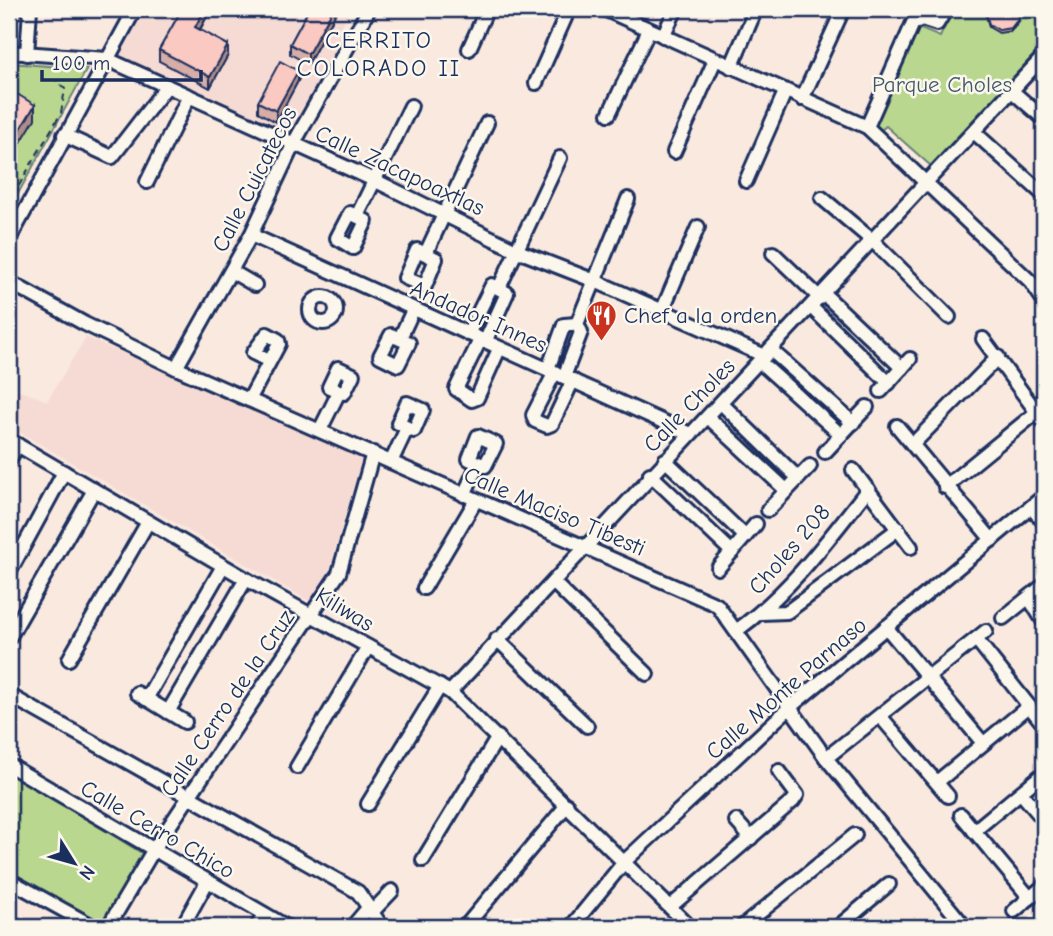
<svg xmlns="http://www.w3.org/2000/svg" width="1053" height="936" viewBox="0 0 1053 936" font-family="'Comic Neue',sans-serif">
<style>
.built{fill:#f6dbd4}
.green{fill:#b9d78f;stroke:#6a8376;stroke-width:2}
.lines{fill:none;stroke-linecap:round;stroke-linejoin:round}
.minor-casing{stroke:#1b2f5e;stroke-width:18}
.path{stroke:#1b2f5e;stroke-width:2;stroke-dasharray:7 5;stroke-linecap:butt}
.minor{stroke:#fbf7ec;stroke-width:12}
.wall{fill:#d6ada7;stroke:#1b2f5e;stroke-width:2}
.shaded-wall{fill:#ae8d88;stroke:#1b2f5e;stroke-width:2}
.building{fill:#f9c9c2;stroke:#1b2f5e;stroke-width:2}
.labels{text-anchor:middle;stroke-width:5;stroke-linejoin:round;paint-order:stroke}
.park-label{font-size:23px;fill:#42596a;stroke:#fbf7ec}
.street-label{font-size:23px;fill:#1b2f5e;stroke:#fbf7ec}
.poi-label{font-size:23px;fill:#1b2f5e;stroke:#fbf7ec;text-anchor:start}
.neighbourhood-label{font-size:24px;letter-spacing:2px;fill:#1b2f5e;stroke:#fbf7ec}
</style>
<rect width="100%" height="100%" fill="#fae9df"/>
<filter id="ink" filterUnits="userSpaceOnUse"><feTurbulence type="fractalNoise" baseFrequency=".0143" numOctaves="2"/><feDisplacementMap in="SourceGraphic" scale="14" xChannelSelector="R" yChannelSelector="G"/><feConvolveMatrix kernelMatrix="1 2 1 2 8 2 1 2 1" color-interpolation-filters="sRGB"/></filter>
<g filter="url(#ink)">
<g class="built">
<path d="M141 9H350L340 29 347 33 289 134 116 54Z"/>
<path d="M86 337 362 457 329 572 309 601 9 426V386L47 401Z"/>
</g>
<g class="green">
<path d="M953 9H1044V44L931 166 886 126 881 130 871 126 916 27 940 37Z"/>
<path d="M9 63 87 69 9 210Z"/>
<path d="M9 771 148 857 102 927 9 874Z"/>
</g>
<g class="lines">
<defs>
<g id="minor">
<path d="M604 9 867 127 1031 282 1044 301"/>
<path d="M663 36 676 9"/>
<path d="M469 49 487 9"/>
<path d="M9 52 107 59 374 180 518 251 595 281 765 356"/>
<path d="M27 54 30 9"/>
<path d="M731 67 756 9"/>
<path d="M536 83 569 9"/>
<path d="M1012 91 1044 119"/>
<path d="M802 99 841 14"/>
<path d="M609 114 649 30"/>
<path d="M867 127 913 23 922 19 937 24 946 9"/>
<path d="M974 132 1044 195"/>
<path d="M64 135 112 157 167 86"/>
<path d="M674 152 715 60"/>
<path d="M746 181 785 92"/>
<path d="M147 182 189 96"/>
<path d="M822 198 873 241 949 317"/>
<path d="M350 213 366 221 353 248 337 238Z"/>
<path d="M357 216 411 106"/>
<path d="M251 235 690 434"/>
<path d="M9 240 135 9"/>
<path d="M417 250 436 259 425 286 405 278Z"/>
<path d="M426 253 487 123"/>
<path d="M773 253 820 298"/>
<path d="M231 271 255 285"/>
<path d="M9 282 85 324 176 368 717 605 826 758 965 927"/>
<path d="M499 288 560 158"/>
<path d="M824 294 902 368"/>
<circle cx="323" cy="310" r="13"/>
<path d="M812 308 889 383"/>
<path d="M662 311 698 227"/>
<path d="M577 324 628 199"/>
<path d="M468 334 492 285 507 293 485 342"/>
<path d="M391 335 409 343 398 365 380 356Z"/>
<path d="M400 338 413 310"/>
<path d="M983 339 1044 422"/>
<path d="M480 340 456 389 472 400 477 398 499 349"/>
<path d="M771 350 853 423"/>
<path d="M760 362 841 435"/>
<path d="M176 368 251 235 294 143 369 9"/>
<path d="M338 368 353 375 344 393 329 387Z"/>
<path d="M548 369 564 325 577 324 581 332 564 377"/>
<path d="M555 372 533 415 535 421 547 426 552 424 573 380"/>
<path d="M881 391 910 359"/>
<path d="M249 400 279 344 278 340 267 334 253 353 269 361"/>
<path d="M407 403 423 410 414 431 398 423Z"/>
<path d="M721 403 798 478"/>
<path d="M708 417 786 490"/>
<path d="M897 426 992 540"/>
<path d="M320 430 339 392"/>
<path d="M478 436 496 444 485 466 469 459Z"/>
<path d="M9 440 246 579 450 692 690 927"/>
<path d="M913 444 998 357"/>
<path d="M825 452 867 407"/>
<path d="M9 460 18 445"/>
<path d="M665 460 745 536"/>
<path d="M391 462 407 428"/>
<path d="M853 470 911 547"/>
<path d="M650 474 732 552"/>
<path d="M945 487 1037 412"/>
<path d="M464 495 478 464"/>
<path d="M1031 507 1044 522"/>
<path d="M768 510 810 466"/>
<path d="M718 568 756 524"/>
<path d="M9 573 64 472"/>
<path d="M553 582 647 674"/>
<path d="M424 588 476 500"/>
<path d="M1029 598 1044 622"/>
<path d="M761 613 787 612 898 529"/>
<path d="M1003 618 1044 585"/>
<path d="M886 627 983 743"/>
<path d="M736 631C789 593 828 540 868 489"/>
<path d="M9 638 94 490"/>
<path d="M497 639 587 726"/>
<path d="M976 639 1041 721"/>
<path d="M69 659 148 522"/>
<path d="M450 692 1044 56"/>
<path d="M137 693 185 722"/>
<path d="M9 695 358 892 382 927"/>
<path d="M146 699 223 566"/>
<path d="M168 712 246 579"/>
<path d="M880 716 948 796"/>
<path d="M826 758 986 631"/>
<path d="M9 765 287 927"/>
<path d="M297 767 368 647"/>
<path d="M937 782 1029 706"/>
<path d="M1021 793 1044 820"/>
<path d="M368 804 440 686"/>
<path d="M961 815 1030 898"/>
<path d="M736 821 751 838"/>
<path d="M974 831 1044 773"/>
<path d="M423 860 498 737"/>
<path d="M9 880 94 927"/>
<path d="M670 907 793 801 797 795 779 771"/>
<path d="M1014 911 1044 886"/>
<path d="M372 912 392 891"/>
<path d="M108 927 154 849 339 573 373 453"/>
<path d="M182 927 207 882"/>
<path d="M257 927 264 914"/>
<path d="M352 927 369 907"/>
<path d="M465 927 567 805"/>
<path d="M571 927 625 861 789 708 1044 496"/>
<path d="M742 927 855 835"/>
<path d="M838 927 889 884"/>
</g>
</defs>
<use href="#minor" class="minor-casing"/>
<g class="path">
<path d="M9 181 18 187 61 113 65 89 56 80"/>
<path d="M9 205 18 188"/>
</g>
<use href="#minor" class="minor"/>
</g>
<g class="wall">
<path d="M182 9H211L200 30 228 55 210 88 159 61V50Z"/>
<path d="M309 9H340L337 11 308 64 290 54V44Z"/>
<path d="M985 11 1019 21 1011 31 999 33 989 27Z"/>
<path d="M298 81 276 122 258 112V102Z"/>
</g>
<g class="shaded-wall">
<path d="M205 9H211L195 38V27Z"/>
<path d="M333 9H340L337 11 308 64V54Z"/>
<path d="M1019 18V21L1011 31V28Z"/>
<path d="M228 45V55L210 88V77Z"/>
<path d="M298 71V81L276 122V111Z"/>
<path d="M35 105V119L9 162V148Z"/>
</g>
<g class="building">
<path d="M182 9H205L195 27 228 45 210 77 159 50Z"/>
<path d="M309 9H333L308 54 290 44Z"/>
<path d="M986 9H1017L1019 18 1011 28 999 30 989 24 985 11Z"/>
<path d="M280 61 298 71 276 111 258 102Z"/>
<path d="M9 89 35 105 9 148Z"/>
</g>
</g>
<defs>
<symbol id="restaurant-pin" viewBox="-11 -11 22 30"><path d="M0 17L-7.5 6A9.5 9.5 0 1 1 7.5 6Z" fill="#c8321e" stroke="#fbf7ec"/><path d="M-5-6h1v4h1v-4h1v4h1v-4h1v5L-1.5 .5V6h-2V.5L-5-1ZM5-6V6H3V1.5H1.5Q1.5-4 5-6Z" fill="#fff"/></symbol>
</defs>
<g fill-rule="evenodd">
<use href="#restaurant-pin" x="584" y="298" width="35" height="47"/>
</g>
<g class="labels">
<g class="park-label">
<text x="942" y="92">Parque Choles</text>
</g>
<g class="street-label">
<text transform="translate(400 170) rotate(25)" y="8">Calle Zacapoaxtlas</text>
<text transform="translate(254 179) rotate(-63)" y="8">Calle Cuicatecos</text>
<text transform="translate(479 316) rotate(24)" y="8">Andador Innes</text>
<text transform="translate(689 405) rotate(-46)" y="8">Calle Choles</text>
<text transform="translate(555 511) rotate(23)" y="8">Calle Maciso Tibesti</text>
<text transform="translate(789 549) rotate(-49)" y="8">Choles 208</text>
<text transform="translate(345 609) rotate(31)" y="8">Kiliwas</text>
<text transform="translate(786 688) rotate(-41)" y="8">Calle Monte Parnaso</text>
<text transform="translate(227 703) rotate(-56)" y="8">Calle Cerro de la Cruz</text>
<text transform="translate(158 829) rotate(30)" y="8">Calle Cerro Chico</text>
</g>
<g class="poi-label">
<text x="624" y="323">Chef a la orden</text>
</g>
<g class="neighbourhood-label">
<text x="379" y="48">CERRITO<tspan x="379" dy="28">COLORADO II</tspan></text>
</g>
</g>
<rect width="1053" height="936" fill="none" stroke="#fbf7ec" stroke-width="35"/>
<rect x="18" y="18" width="1018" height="901" fill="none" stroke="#1b2f5e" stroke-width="2.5" filter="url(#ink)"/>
<g transform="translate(74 863) rotate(127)" stroke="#fbf7ec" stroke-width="5" paint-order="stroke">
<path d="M0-5L12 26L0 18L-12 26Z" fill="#1b2f5e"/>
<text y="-10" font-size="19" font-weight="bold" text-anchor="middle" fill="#1b2f5e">N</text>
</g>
<path d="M42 70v10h159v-10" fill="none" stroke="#1b2f5e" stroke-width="3.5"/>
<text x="52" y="70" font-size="21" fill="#1b2f5e" stroke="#fbf7ec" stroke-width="5" paint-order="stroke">100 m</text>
</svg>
